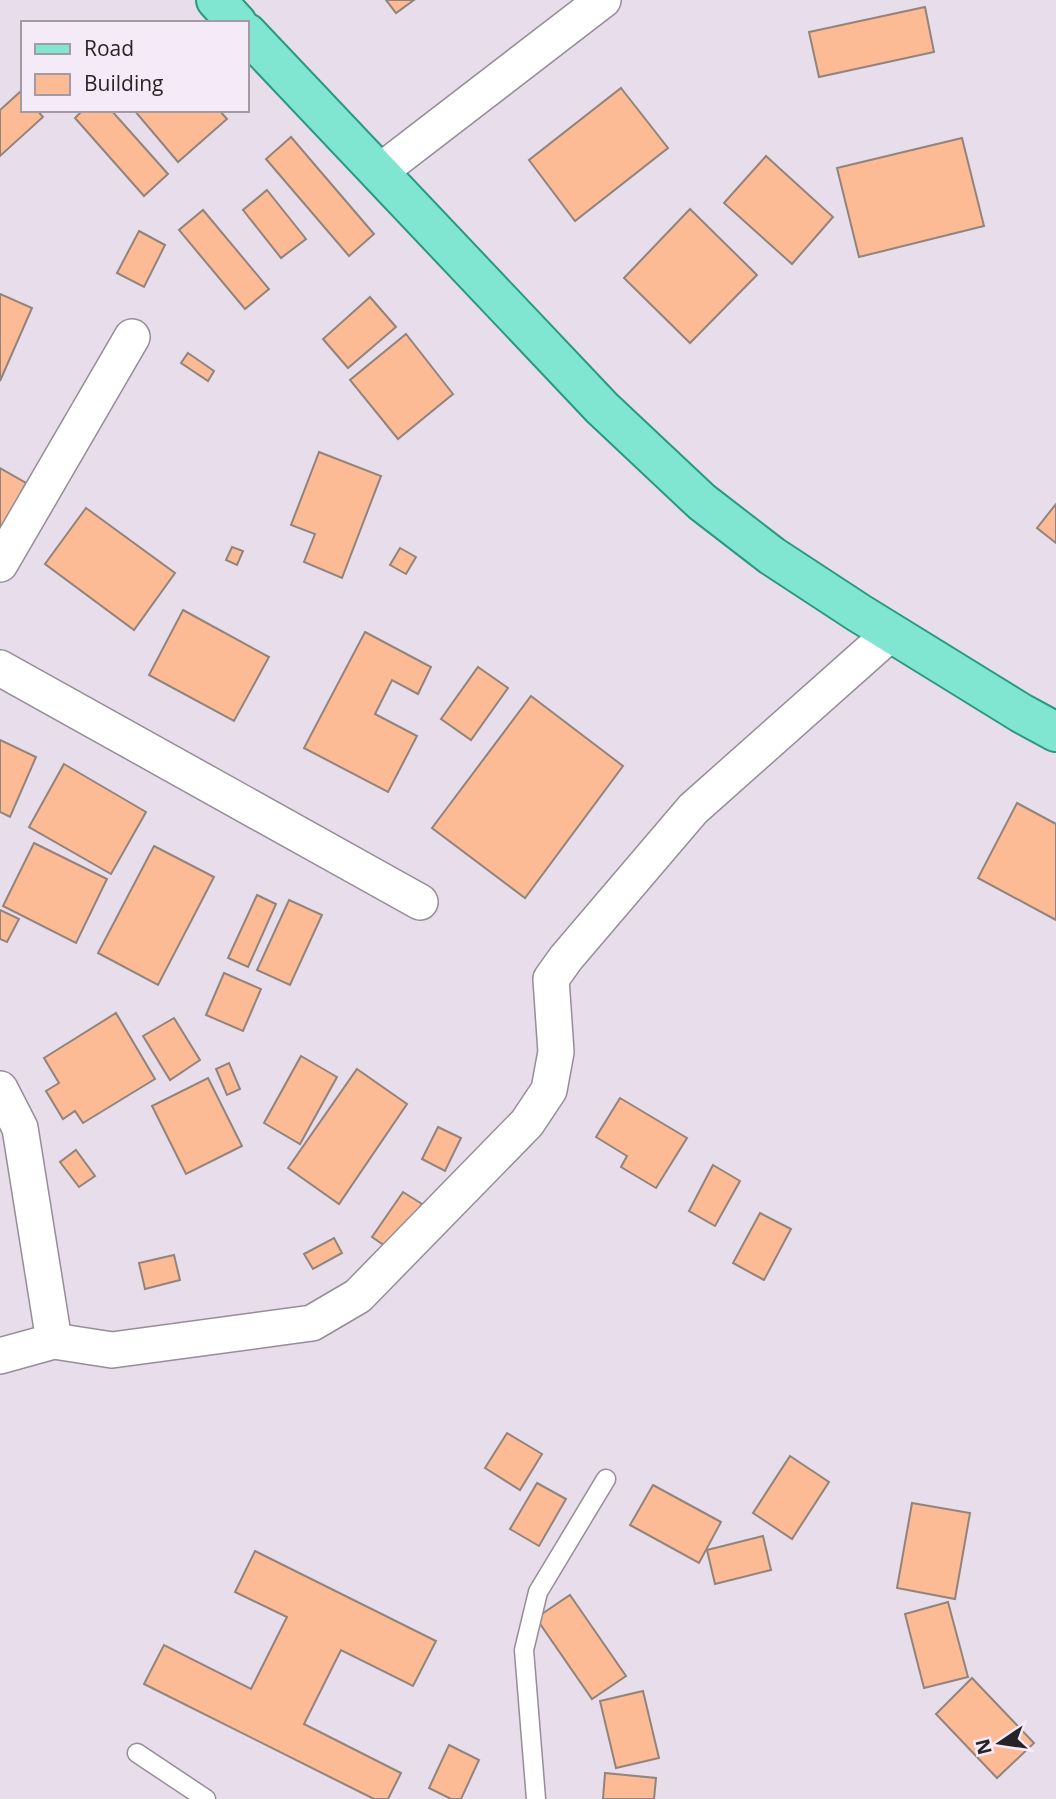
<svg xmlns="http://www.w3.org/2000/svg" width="1056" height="1799" viewBox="0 0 1056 1799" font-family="'Open Sans',sans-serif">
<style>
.building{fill:#fcba95;stroke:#92847c;stroke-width:2}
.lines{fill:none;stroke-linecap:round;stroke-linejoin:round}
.lane-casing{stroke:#968d98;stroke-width:21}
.street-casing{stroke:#968d98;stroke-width:38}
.primary-casing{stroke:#2a9882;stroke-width:42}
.lane{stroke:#fff;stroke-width:18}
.street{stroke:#fff;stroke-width:35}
.primary{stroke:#80e6d1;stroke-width:38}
</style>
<rect width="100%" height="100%" fill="#e8ddea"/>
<g class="building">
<path d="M386 0H414L396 13Z"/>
<path d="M925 7 934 52 819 77 809 32Z"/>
<path d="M621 88 668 148 575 221 529 160Z"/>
<path d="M20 92 23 95V110H37L43 117 0 156V110Z"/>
<path d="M83 110H111L168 174 144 196 75 118Z"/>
<path d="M134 110H219L227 119 178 162Z"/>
<path d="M291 137 374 234 349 256 266 159Z"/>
<path d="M962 138 984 226 859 257 837 168Z"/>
<path d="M766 156 833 217 792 264 724 203Z"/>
<path d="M267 190 306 239 281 258 243 210Z"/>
<path d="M690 209 757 275 690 343 624 278Z"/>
<path d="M203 210 269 289 245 309 179 230Z"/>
<path d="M139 231 165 245 144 287 117 273Z"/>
<path d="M0 294 32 308 0 381Z"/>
<path d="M370 297 396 327 348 368 323 339Z"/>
<path d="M406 334 453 394 398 439 350 380Z"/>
<path d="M188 353 214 371 208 381 181 363Z"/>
<path d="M319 452 381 476 342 578 304 562 315 534 291 525Z"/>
<path d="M0 468 26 483 0 532Z"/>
<path d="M1056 504V543L1037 528Z"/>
<path d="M86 508 175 573 134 630 45 564Z"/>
<path d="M232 547 243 551 237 565 226 560Z"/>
<path d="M400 548 416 557 406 574 390 565Z"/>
<path d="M183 610 269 657 234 721 149 675Z"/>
<path d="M365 632 431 667 418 694 392 680 375 714 417 736 388 792 304 748Z"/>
<path d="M478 667 508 688 471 740 441 719Z"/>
<path d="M531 696 623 766 525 898 432 828Z"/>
<path d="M0 740 36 757 10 817 0 812Z"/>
<path d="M64 764 146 812 111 874 29 827Z"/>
<path d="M1017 803 1056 824V920L978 878Z"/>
<path d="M34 843 107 879 76 943 3 906Z"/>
<path d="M154 846 214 877 158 985 98 953Z"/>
<path d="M257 895 276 904 248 967 228 958Z"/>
<path d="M289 900 322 915 290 985 257 970Z"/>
<path d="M0 910 19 919 7 942 0 939Z"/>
<path d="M224 973 261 989 243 1031 206 1015Z"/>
<path d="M116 1013 155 1079 83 1123 75 1111 63 1119 46 1091 59 1083 44 1058Z"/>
<path d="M174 1018 200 1060 170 1080 143 1036Z"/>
<path d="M301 1056 337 1077 300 1144 264 1123Z"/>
<path d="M229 1063 240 1089 227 1095 216 1069Z"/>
<path d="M357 1069 407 1104 339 1204 288 1168Z"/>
<path d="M208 1078 242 1146 186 1174 152 1106Z"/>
<path d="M620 1098 687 1138 656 1188 621 1167 627 1156 596 1137Z"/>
<path d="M438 1127 461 1138 445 1171 422 1159Z"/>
<path d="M76 1150 95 1176 79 1187 60 1162Z"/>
<path d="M713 1165 740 1181 715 1226 689 1211Z"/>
<path d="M403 1192 422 1204 391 1250 372 1237Z"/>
<path d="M760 1213 791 1229 764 1280 733 1263Z"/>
<path d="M334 1238 342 1253 313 1269 304 1254Z"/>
<path d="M174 1255 180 1280 145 1289 139 1263Z"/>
<path d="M507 1433 542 1454 520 1490 485 1468Z"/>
<path d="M790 1456 829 1482 792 1539 753 1513Z"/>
<path d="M537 1483 566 1499 539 1546 510 1529Z"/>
<path d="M653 1485 721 1522 699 1563 630 1525Z"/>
<path d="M912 1503 970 1513 955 1599 897 1588Z"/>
<path d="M763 1536 771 1570 715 1584 707 1550Z"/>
<path d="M255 1551 436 1641 413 1686 341 1650 304 1724 401 1773 388 1799H374L144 1684 164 1645 251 1689 287 1617 235 1592Z"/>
<path d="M570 1595 626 1676 592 1699 536 1618Z"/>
<path d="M948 1602 968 1677 924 1688 905 1614Z"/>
<path d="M972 1678 1034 1743 997 1778 936 1714Z"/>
<path d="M643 1691 659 1758 616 1768 600 1701Z"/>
<path d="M449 1745 479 1760 461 1799H451L429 1788Z"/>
<path d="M605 1773 656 1778 654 1799H603Z"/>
</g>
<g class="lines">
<defs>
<g id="lane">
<path d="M137 1753 206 1799"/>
<path d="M536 1799 524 1650 538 1592 606 1479"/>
</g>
<g id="street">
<path d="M378 173 603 0"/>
<path d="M0 564 132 337"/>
<path d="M0 668 420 902"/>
<path d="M0 1089 20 1128 54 1341"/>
<path d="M0 1356 54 1341 112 1350 312 1323 358 1296 527 1123 549 1090 556 1052 551 979 566 958 693 809 891 633"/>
</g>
<g id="primary">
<path d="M216 0 237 23"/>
<path d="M247 33 602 408 702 502 772 556 859 613 1021 713 1056 732"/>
</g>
</defs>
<use href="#lane" class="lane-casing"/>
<use href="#street" class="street-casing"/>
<use href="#primary" class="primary-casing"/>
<use href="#lane" class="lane"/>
<use href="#street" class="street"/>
<use href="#primary" class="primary"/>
</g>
<rect x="21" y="21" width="228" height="91" fill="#f5eaf7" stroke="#a39ba4" stroke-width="2"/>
<rect x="35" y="44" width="35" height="10" fill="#80e6d1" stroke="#a39ba4" stroke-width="2"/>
<text x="84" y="56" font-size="21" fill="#272428">Road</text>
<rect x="35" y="74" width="35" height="21" fill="#fcba95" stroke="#a39ba4" stroke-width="2"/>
<text x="84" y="91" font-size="21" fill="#272428">Building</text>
<g transform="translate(1000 1743) rotate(257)" stroke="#f5eaf7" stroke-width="5" paint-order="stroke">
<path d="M0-5L12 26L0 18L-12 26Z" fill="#272428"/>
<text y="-10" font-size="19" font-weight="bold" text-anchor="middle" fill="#272428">N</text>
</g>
</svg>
